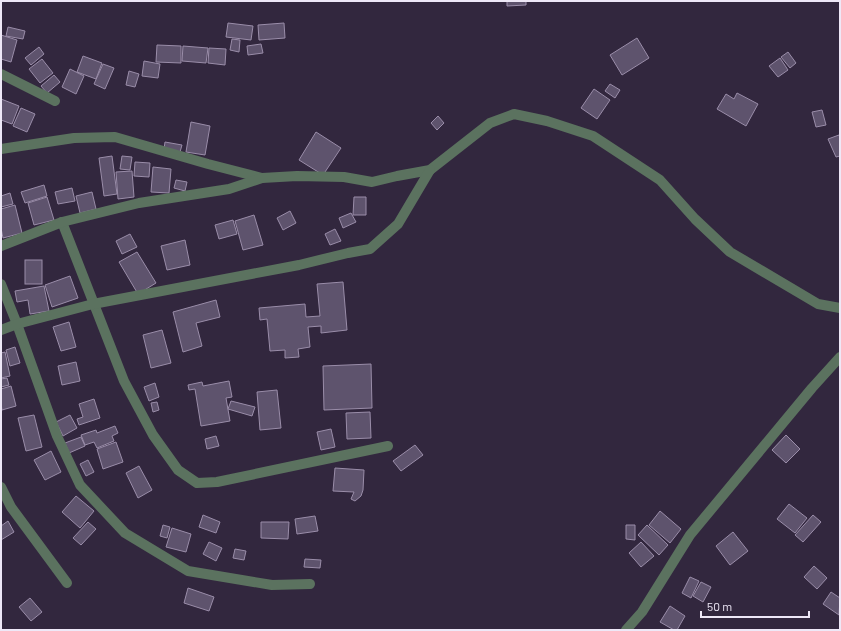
<svg xmlns="http://www.w3.org/2000/svg" width="841" height="631" viewBox="0 0 841 631" font-family="Barlow,sans-serif">
<style>
.building{fill:#5e536d;stroke:#9a8da9}
.lines{fill:none;stroke-linecap:round;stroke-linejoin:round}
.minor{stroke:#5b725f;stroke-width:10}
</style>
<rect width="100%" height="100%" fill="#32273e"/>
<g class="building">
<path d="M507 1H526V5L507 6Z"/>
<path d="M228 23 253 26 251 40 226 37Z"/>
<path d="M284 23 285 38 259 40 258 25Z"/>
<path d="M8 27 25 31 23 39 6 36Z"/>
<path d="M1 35 17 40 11 62 1 59Z"/>
<path d="M637 38 649 58 622 75 610 55Z"/>
<path d="M232 39 240 40 239 52 230 50Z"/>
<path d="M261 44 263 53 248 55 247 46Z"/>
<path d="M157 45 181 46V63L156 62Z"/>
<path d="M183 46 208 48 206 63 182 61Z"/>
<path d="M39 47 44 54 31 65 25 58Z"/>
<path d="M209 48 226 49 225 65 208 63Z"/>
<path d="M788 52 796 63 790 68 781 57Z"/>
<path d="M83 56 102 63 96 79 77 72Z"/>
<path d="M780 58 788 70 778 77 769 66Z"/>
<path d="M42 59 53 73 40 83 29 69Z"/>
<path d="M144 61 160 64 158 78 142 76Z"/>
<path d="M103 64 114 68 105 89 94 84Z"/>
<path d="M70 69 84 76 76 94 62 87Z"/>
<path d="M129 71 139 74 135 87 126 85Z"/>
<path d="M54 75 60 82 47 93 41 86Z"/>
<path d="M610 84 620 90 615 98 605 91Z"/>
<path d="M594 89 610 100 597 119 581 108Z"/>
<path d="M737 93 758 104 746 126 717 109 726 94 734 99Z"/>
<path d="M1 99 19 106 12 124 1 120Z"/>
<path d="M21 108 35 114 27 132 13 126Z"/>
<path d="M822 110 826 125 816 127 812 112Z"/>
<path d="M438 116 444 123 437 130 431 123Z"/>
<path d="M191 122 210 126 205 155 186 152Z"/>
<path d="M316 132 341 148 323 175 299 160Z"/>
<path d="M839 135 840 138V156L836 157 828 139Z"/>
<path d="M165 142 182 145 180 152 164 149Z"/>
<path d="M112 156 117 194 104 196 99 158Z"/>
<path d="M122 156 132 157 130 170 120 169Z"/>
<path d="M135 162 150 163 149 177 134 176Z"/>
<path d="M153 167 171 169 169 193 151 192Z"/>
<path d="M132 171 134 197 118 199 116 172Z"/>
<path d="M176 180 187 182 185 191 174 188Z"/>
<path d="M44 185 47 196 25 203 21 192Z"/>
<path d="M72 188 75 201 58 204 55 192Z"/>
<path d="M92 192 96 209 80 213 76 196Z"/>
<path d="M10 193 13 204 1 207V196Z"/>
<path d="M47 197 54 220 34 225 28 203Z"/>
<path d="M354 197H366V215H353Z"/>
<path d="M15 205 22 233 3 238 1 228V209Z"/>
<path d="M290 211 296 223 283 230 277 218Z"/>
<path d="M351 213 356 222 343 228 339 218Z"/>
<path d="M254 215 263 245 243 250 235 221Z"/>
<path d="M233 220 237 234 219 239 215 225Z"/>
<path d="M335 229 341 241 330 245 325 234Z"/>
<path d="M130 234 137 247 122 254 116 241Z"/>
<path d="M185 240 190 265 167 270 161 246Z"/>
<path d="M137 252 156 283 138 294 119 262Z"/>
<rect x="25" y="260" width="17" height="24"/>
<path d="M70 276 78 298 52 307 45 285Z"/>
<path d="M343 282 347 330 321 333V326L308 327 310 347 298 349 299 357 285 358V350L270 351 267 319 260 320 259 308 305 304 306 317 320 316 317 284Z"/>
<path d="M44 286 49 311 30 314 28 300 17 302 15 291Z"/>
<path d="M216 300 220 317 196 323 202 346 183 352 173 312Z"/>
<path d="M69 322 76 347 61 351 53 327Z"/>
<path d="M162 330 171 363 151 368 143 335Z"/>
<path d="M15 347 20 363 10 366 6 350Z"/>
<path d="M5 352 10 376 1 378V353Z"/>
<path d="M76 362 80 381 62 385 58 366Z"/>
<path d="M371 364 372 408 324 410 323 366Z"/>
<path d="M7 378 9 385 1 387V379Z"/>
<path d="M229 381 232 397 226 398 230 421 201 426 195 389 189 390 188 385 202 382 203 386Z"/>
<path d="M155 383 159 397 149 401 144 387Z"/>
<path d="M11 386 16 406 2 410 1 404V389Z"/>
<path d="M277 390 281 428 260 430 257 392Z"/>
<path d="M94 399 100 418 79 425 77 419 83 417 79 404Z"/>
<path d="M231 401 255 407 252 416 228 409Z"/>
<path d="M157 402 159 410 153 412 151 403Z"/>
<path d="M370 412 371 438 347 439 346 413Z"/>
<path d="M34 415 42 447 26 451 18 418Z"/>
<path d="M70 415 77 428 63 436 56 422Z"/>
<path d="M115 426 118 433 112 436 114 441 97 448 94 442 85 445 81 435 96 430 97 433Z"/>
<path d="M331 429 335 447 321 450 317 432Z"/>
<path d="M786 435 800 449 786 463 772 450Z"/>
<path d="M216 436 219 446 207 449 205 439Z"/>
<path d="M81 437 85 446 69 453 65 443Z"/>
<path d="M116 442 123 462 103 469 97 449Z"/>
<path d="M415 445 423 455 401 471 393 461Z"/>
<path d="M51 451 61 472 45 480 34 460Z"/>
<path d="M88 460 94 472 86 476 80 464Z"/>
<path d="M139 466 152 490 138 498 126 473Z"/>
<path d="M335 468 364 470 363 490 361 496 355 501 351 499 354 492 333 491Z"/>
<path d="M76 496 94 511 80 528 62 512Z"/>
<path d="M789 504 807 518 795 533 777 519Z"/>
<path d="M660 511 681 529 670 543 649 525Z"/>
<path d="M203 515 220 522 216 533 199 527Z"/>
<path d="M813 515 821 522 803 542 795 535Z"/>
<path d="M315 516 318 531 297 534 295 519Z"/>
<path d="M8 521 14 532 1 540V526Z"/>
<path d="M88 522 96 529 81 545 73 538Z"/>
<path d="M261 522H289L288 539 261 538Z"/>
<path d="M163 525 170 527 167 538 160 536Z"/>
<path d="M626 525H635V540L626 539Z"/>
<path d="M647 525 668 545 659 555 638 535Z"/>
<path d="M172 528 191 534 186 552 166 547Z"/>
<path d="M733 532 748 551 730 565 716 546Z"/>
<path d="M209 542 222 548 216 561 203 554Z"/>
<path d="M641 542 654 556 641 567 629 553Z"/>
<path d="M235 549 246 551 244 560 233 558Z"/>
<path d="M305 559 321 560 320 568 304 567Z"/>
<path d="M814 566 827 578 817 589 804 577Z"/>
<path d="M690 577 699 581 691 598 682 593Z"/>
<path d="M701 582 711 587 703 602 693 596Z"/>
<path d="M188 588 214 597 209 611 184 603Z"/>
<path d="M831 592 840 598 839 615 823 604Z"/>
<path d="M30 598 42 612 31 621 19 607Z"/>
<path d="M670 606 685 616 677 630H674L660 622Z"/>
</g>
<g class="lines">
<g class="minor">
<path d="M1 74 55 101"/>
<path d="M1 149 74 138 115 137 208 164 262 178"/>
<path d="M62 222 124 381 153 435 178 470 197 483 217 482 388 446"/>
<path d="M1 246 62 222 139 203 229 189 262 178 297 176 344 177 372 182 397 176 430 170 490 123 514 114 547 121 593 136 660 180 695 219 730 252 818 304 840 308"/>
<path d="M1 284 17 324 57 436 80 485 125 533 188 571 272 585 310 584"/>
<path d="M1 330 17 324 93 304 299 265 348 253 370 249 398 224 430 170"/>
<path d="M1 487 11 507 67 583"/>
<path d="M626 630 642 612 690 535 812 388 840 357"/>
</g>
</g>
<rect width="841" height="631" fill="none" stroke="#eee8f7" stroke-width="4"/>
<path d="M701 611v6h108v-6" fill="none" stroke="#eee8f7" stroke-width="2"/>
<text x="707" y="611" font-size="12" fill="#eee8f7" stroke="#32273e" stroke-width="3" paint-order="stroke">50 m</text>
</svg>
